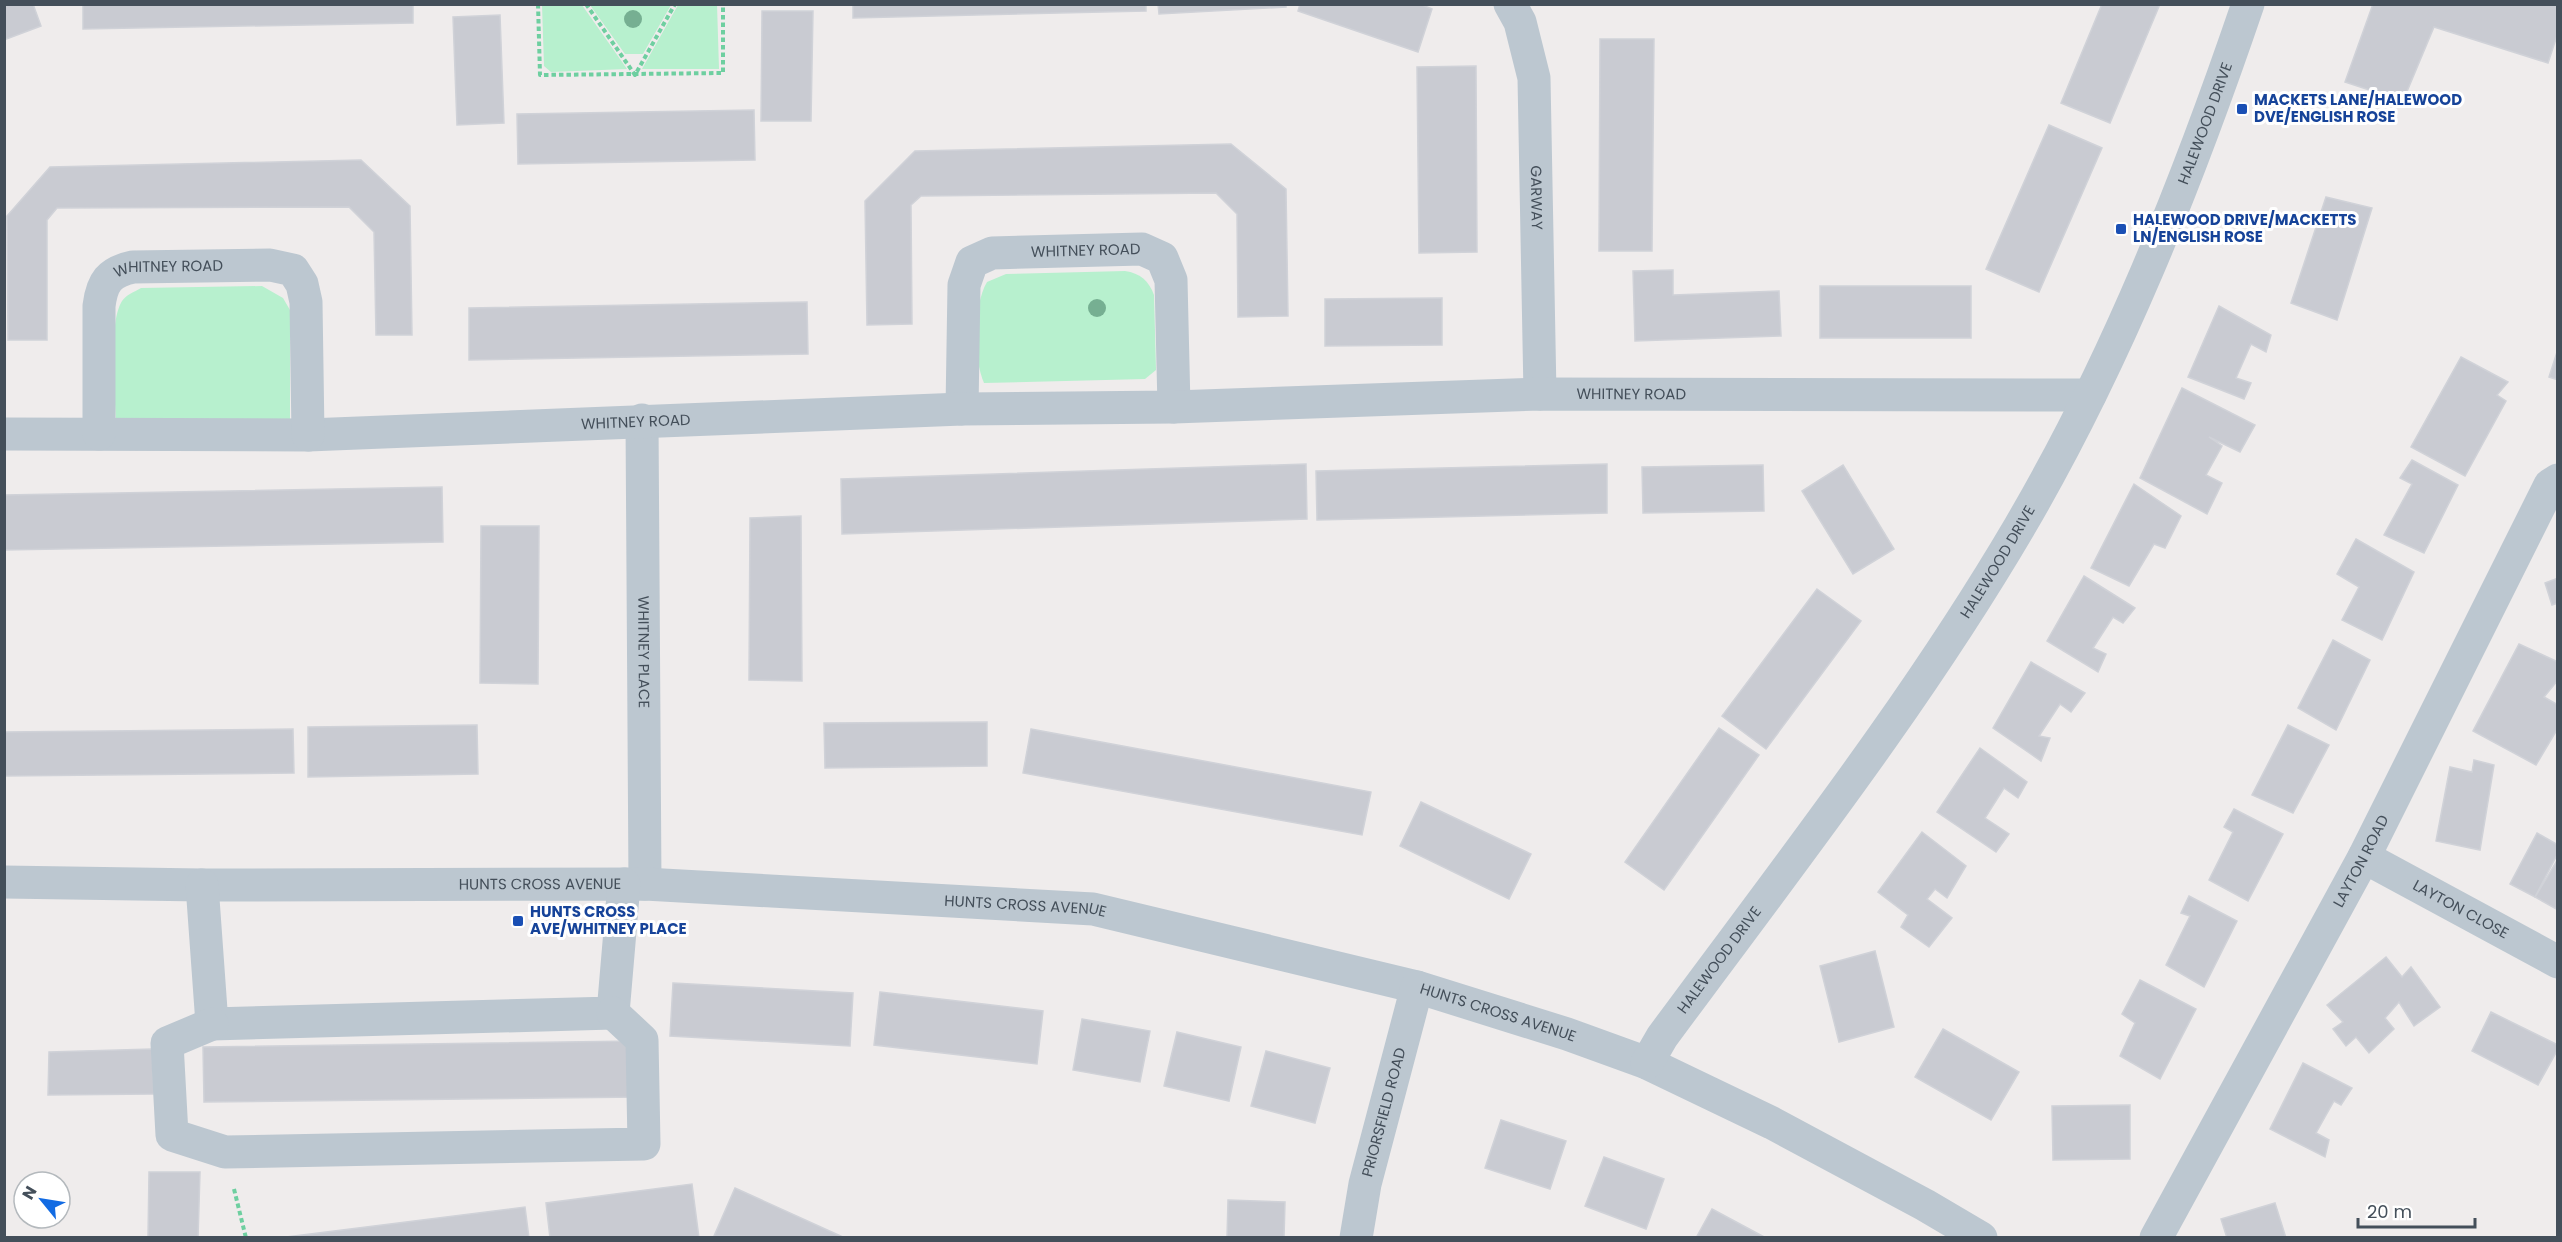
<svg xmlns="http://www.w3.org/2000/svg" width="2562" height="1242" viewBox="0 0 2562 1242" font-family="Poppins,sans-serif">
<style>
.green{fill:#b7f0ce}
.building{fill:#c9cbd2;stroke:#d0d2d8;stroke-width:1.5}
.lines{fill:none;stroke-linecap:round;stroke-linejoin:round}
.path{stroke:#6ecfa0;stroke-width:4;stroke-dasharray:4.5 3;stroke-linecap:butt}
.minor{stroke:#bcc7d0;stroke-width:33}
.tree{fill:#76af92}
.transit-dot{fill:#1a4fb4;stroke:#fff;stroke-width:2}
.labels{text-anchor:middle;stroke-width:6;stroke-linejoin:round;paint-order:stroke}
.transit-label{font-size:15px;font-weight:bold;fill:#164399;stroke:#fff;text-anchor:start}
.street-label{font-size:15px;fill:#444f5a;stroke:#fff}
</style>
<rect width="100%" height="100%" fill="#efecec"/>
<g class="green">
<path d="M542 5H582L627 69 551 72 544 66Z"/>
<path d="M590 5H671L643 54H625Z"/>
<path d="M678 5H717L719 69H642Z"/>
<path d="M1125 271C1140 273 1149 281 1154 295L1156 370 1145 379 984 383C973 358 973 306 987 282L1006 274Z"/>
<path d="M262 286 283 298 290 310V421L116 422C115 395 108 323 122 301 126 295 134 292 141 288Z"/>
</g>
<g class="building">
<path d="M4 4H33L41 26 4 40Z"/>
<path d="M83 4H413V23L83 29Z"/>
<path d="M853 4H1146V11L853 18Z"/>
<path d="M1158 4H1286V7L1159 14Z"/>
<path d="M1300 4H1420L1432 9 1418 52 1298 11Z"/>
<path d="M2102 4H2160L2110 123 2061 103Z"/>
<path d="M2373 4H2555L2558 5V33L2548 63 2434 27 2403 101 2345 82Z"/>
<path d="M762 11H813L811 121H761Z"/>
<path d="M500 15 504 123 457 125 453 17Z"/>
<path d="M1600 39H1654L1652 251H1599Z"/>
<path d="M1476 66 1477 252 1419 253 1417 67Z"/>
<path d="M754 110 755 160 518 164 517 114Z"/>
<path d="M2049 125 2102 148 2039 292 1986 269Z"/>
<path d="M1231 144 1286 189 1288 316 1238 317 1237 214 1216 193 921 196 911 205 912 324 867 325 865 201 915 151Z"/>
<path d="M361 160 410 206 412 335H376L374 232 349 207 57 208 47 220V340H8L7 216 50 167Z"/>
<path d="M2326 197 2372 208 2337 320 2291 303Z"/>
<path d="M1673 270V295L1779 291 1781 336 1635 341 1633 271Z"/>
<rect x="1820" y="286" width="151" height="52"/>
<path d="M1442 298V345L1325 346V299Z"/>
<path d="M807 302 808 354 469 360V308Z"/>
<path d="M2219 306 2271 335 2266 352 2251 344 2236 378 2251 383 2244 399 2188 377Z"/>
<path d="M2558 349V380L2549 377Z"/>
<path d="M2461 357 2508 382 2497 395 2506 401 2465 476 2411 447Z"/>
<path d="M2182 388 2255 425 2240 452 2209 437 2222 446 2206 475 2222 483 2207 514 2140 478Z"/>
<path d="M2412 460 2458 485 2424 553 2384 535 2412 484 2400 478Z"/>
<path d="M1306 464 1307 519 842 534 841 479Z"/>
<path d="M1607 464V513L1317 520 1316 471Z"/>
<path d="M1763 465 1764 511 1643 513 1642 467Z"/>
<path d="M1843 465 1894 549 1853 574 1802 491Z"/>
<path d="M2134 484 2181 516 2165 548 2154 544 2129 586 2091 568Z"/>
<path d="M442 487 443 542 4 550V495Z"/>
<path d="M801 516 802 681 749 680 750 518Z"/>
<path d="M481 526H539L538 684 480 683Z"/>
<path d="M2356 539 2414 572 2382 640 2342 620 2359 587 2337 574Z"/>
<path d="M2084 576 2135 608 2123 623 2113 617 2093 648 2106 654 2098 672 2047 641Z"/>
<path d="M2558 578V603L2552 605 2545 583Z"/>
<path d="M1817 589 1861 621 1766 749 1722 716Z"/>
<path d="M2333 640 2370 660 2336 730 2298 708Z"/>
<path d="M2519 644 2558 662V680L2544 697 2558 705V728L2536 765 2473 731Z"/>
<path d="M2031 662 2085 693 2071 712 2060 704 2039 736 2050 738 2041 761 1993 728Z"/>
<path d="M987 722V766L825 768 824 723Z"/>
<path d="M477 725 478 774 308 777V727Z"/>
<path d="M2288 725 2329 745 2293 813 2252 795Z"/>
<path d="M1719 728 1759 755 1664 890 1625 862Z"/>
<path d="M293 729 294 773 4 776V732Z"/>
<path d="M1031 729 1371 792 1362 835 1023 773Z"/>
<path d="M1980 748 2027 782 2018 798 2004 788 1985 818 2009 834 1996 852 1937 812Z"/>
<path d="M2474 760 2494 765 2480 850 2436 841 2450 767 2472 772Z"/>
<path d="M1421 802 1531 854 1509 899 1400 846Z"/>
<path d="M2234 809 2283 834 2248 901 2209 880 2233 832 2224 827Z"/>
<path d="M1922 832 1966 866 1947 898 1935 889 1927 899 1952 918 1929 947 1901 927 1908 915 1878 892Z"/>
<path d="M2537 833 2558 845V853L2535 897 2510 884Z"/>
<path d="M2558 859V910L2535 897Z"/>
<path d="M2189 896 2237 921 2204 987 2166 965 2190 916 2181 913Z"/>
<path d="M1875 951 1894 1027 1839 1042 1820 966Z"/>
<path d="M2386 957 2402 977 2411 967 2440 1007 2414 1026 2399 1002 2385 1018 2394 1029 2369 1053 2356 1037 2346 1046 2333 1029 2343 1022 2327 1005Z"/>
<path d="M2140 980 2196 1009 2160 1079 2120 1056 2135 1023 2122 1014Z"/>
<path d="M673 983 853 993 850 1046 670 1036Z"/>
<path d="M880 992 1043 1011 1037 1064 874 1045Z"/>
<path d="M2491 1012 2558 1045V1049L2538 1085 2472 1051Z"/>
<path d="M1082 1019 1150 1031 1140 1082 1073 1070Z"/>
<path d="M1943 1029 2019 1072 1991 1120 1915 1077Z"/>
<path d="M1177 1032 1241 1047 1229 1101 1164 1086Z"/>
<path d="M637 1041 638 1097 204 1102 203 1047Z"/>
<path d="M152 1049 154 1094 48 1095 49 1052Z"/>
<path d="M1266 1051 1330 1068 1315 1123 1251 1106Z"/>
<path d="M2303 1063 2352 1088 2341 1105 2334 1101 2316 1133 2329 1140 2325 1157 2270 1129Z"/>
<path d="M2130 1105V1159L2053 1160 2052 1106Z"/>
<path d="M1501 1120 1566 1141 1550 1189 1485 1168Z"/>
<path d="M1604 1157 1664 1179 1646 1229 1585 1206Z"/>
<path d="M149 1172H200L198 1238H148Z"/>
<path d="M692 1184 699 1238H550L546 1203Z"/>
<path d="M735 1188 845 1238 714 1236Z"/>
<path d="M1228 1200 1285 1202 1284 1238H1227Z"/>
<path d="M2275 1203 2286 1238H2227L2221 1219Z"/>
<path d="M525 1207 529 1238H278Z"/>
<path d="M1712 1209 1766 1238H1696Z"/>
</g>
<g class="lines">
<g class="path">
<path d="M538 4 540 75 723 73V4"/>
<path d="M586 4 635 75 675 4"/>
<path d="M234 1189 246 1238"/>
</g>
<g class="minor">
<path id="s1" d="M1510 4 1520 22 1534 78 1540 394"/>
<path id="s2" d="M962 409 964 285 972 262 992 253 1142 249 1162 258 1171 280 1174 407"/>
<path id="s3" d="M642 420 645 884"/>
<path id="s4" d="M4 434 308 435 962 409 1174 407 1540 394 2090 395"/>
<path id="s5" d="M99 434V306C102 282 109 272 133 267L270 265 293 270 302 284 306 302 308 435"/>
<path id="s6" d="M2364 857 2558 962"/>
<path id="s7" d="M4 882 202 885 645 884 1093 909 1417 987 1567 1034 1647 1063 1772 1123 1925 1205 1981 1238"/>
<path d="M202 885 212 1024 613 1013 624 884"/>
<path d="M212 1024 167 1043 172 1135 225 1152 644 1144 642 1040 613 1013"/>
<path id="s8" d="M1647 1063 1662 1037C1785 870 1915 705 2020 526 2116 362 2187 183 2248 4"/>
<path id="s9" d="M1356 1238 1365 1184 1417 987"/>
<path id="s10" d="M2156 1238 2364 857 2550 485 2558 480"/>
</g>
</g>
<g class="tree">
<circle cx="633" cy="19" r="9"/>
<circle cx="1097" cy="308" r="9"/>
</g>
<g class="transit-dot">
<rect x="2236" y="103" width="12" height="12" rx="3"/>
<rect x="2115" y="223" width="12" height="12" rx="3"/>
<rect x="512" y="915" width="12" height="12" rx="3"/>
</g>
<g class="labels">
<g class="transit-label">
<text x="2254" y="105">MACKETS LANE/HALEWOOD<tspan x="2254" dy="17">DVE/ENGLISH ROSE</tspan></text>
<text x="2133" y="225">HALEWOOD DRIVE/MACKETTS<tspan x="2133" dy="17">LN/ENGLISH ROSE</tspan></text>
<text x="530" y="917">HUNTS CROSS<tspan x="530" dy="17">AVE/WHITNEY PLACE</tspan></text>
</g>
<g class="street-label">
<text dy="5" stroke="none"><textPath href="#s8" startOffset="1098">HALEWOOD DRIVE</textPath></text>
<text dy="5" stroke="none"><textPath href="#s1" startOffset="198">GARWAY</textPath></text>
<text dy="5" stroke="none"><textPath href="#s2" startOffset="264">WHITNEY ROAD</textPath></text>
<text dy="5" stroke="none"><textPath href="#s5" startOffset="220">WHITNEY ROAD</textPath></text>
<text dy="5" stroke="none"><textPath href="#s4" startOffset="1628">WHITNEY ROAD</textPath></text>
<text dy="5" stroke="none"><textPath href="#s4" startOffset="632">WHITNEY ROAD</textPath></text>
<text dy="5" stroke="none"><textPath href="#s8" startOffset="612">HALEWOOD DRIVE</textPath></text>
<text dy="5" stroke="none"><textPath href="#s3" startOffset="232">WHITNEY PLACE</textPath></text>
<text dy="5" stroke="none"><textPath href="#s10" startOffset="429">LAYTON ROAD</textPath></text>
<text dy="5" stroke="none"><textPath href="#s7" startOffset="536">HUNTS CROSS AVENUE</textPath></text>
<text dy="5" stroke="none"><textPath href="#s7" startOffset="1022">HUNTS CROSS AVENUE</textPath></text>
<text dy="5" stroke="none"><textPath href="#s6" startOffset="110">LAYTON CLOSE</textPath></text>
<text dy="5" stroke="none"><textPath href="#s8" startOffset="126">HALEWOOD DRIVE</textPath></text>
<text dy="5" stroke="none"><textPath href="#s7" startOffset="1508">HUNTS CROSS AVENUE</textPath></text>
<text dy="5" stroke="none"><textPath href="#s9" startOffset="129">PRIORSFIELD ROAD</textPath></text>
</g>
</g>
<rect width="2562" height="1242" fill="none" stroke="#444f5a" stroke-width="12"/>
<g transform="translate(42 1200) rotate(300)"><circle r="28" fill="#ffffff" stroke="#b4b9bd" stroke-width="1.5"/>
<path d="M0-4.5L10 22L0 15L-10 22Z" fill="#126be3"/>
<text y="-9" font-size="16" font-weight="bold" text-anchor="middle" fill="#444f5a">N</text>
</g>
<path d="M2358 1218v9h117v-9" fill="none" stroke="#444f5a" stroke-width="3"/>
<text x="2367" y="1218" font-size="18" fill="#444f5a" stroke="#ffffff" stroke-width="4.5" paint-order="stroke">20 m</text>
</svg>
